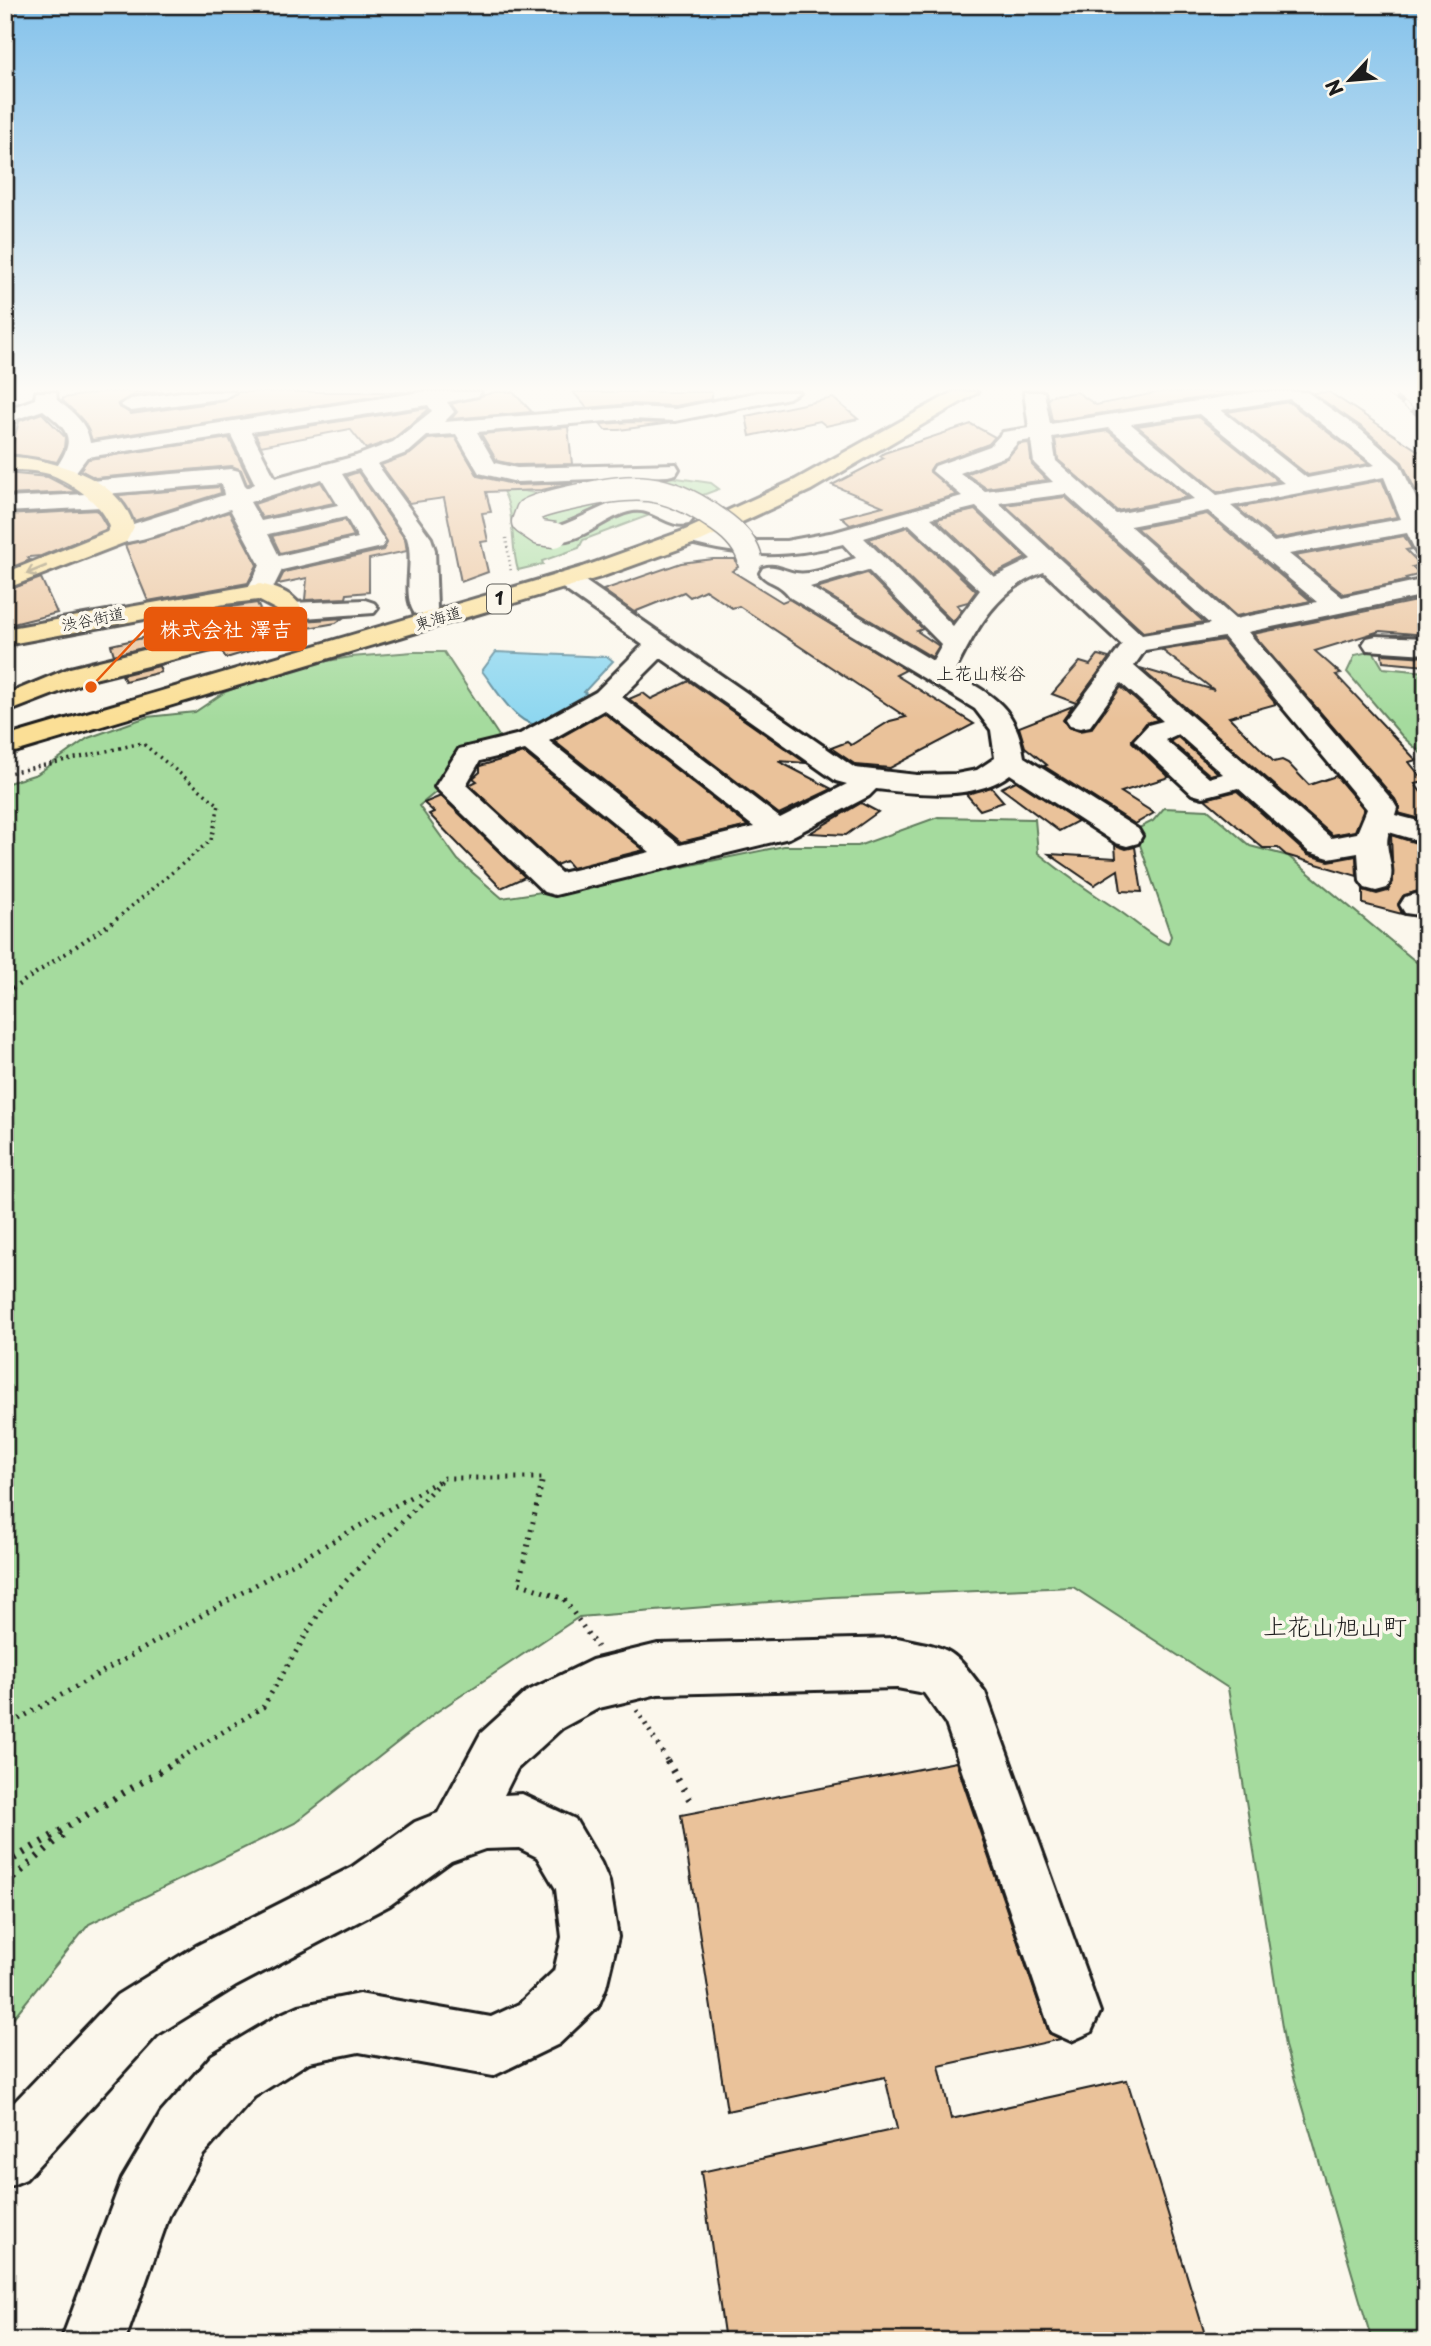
<svg xmlns="http://www.w3.org/2000/svg" width="1431" height="2346" viewBox="0 0 1431 2346" font-family="'Playpen Sans','Klee One',sans-serif">
<style>
.green{fill:#a5db9e;stroke:#607c5d;stroke-width:2}
.water{fill:#8ed7f0;stroke:#608c9b;stroke-width:2}
.building{fill:#eac29a;stroke:#1c1c1c;stroke-width:2}
.lines{fill:none;stroke-linecap:round;stroke-linejoin:round}
.minor-casing{stroke:#1c1c1c;stroke-width:6}
.major-casing{stroke:#1c1c1c;stroke-width:6}
.highway-casing{stroke:#1c1c1c;stroke-width:6}
.path-far4{stroke:#1c1c1c;stroke-width:2.5;stroke-dasharray:1 3.5;stroke-linecap:butt}
.path-far3{stroke:#1c1c1c;stroke-width:3.5;stroke-dasharray:2 4.5;stroke-linecap:butt}
.path-far2{stroke:#1c1c1c;stroke-width:4.5;stroke-dasharray:2 5;stroke-linecap:butt}
.path-far1{stroke:#1c1c1c;stroke-width:5;stroke-dasharray:2 6;stroke-linecap:butt}
.path{stroke:#1c1c1c;stroke-width:7;stroke-dasharray:2.5 8;stroke-linecap:butt}
.minor{fill:#fbf7ec;fill-rule:evenodd}
.major{fill:#fbdf96;fill-rule:evenodd}
.highway{fill:#fbdf96;fill-rule:evenodd}
.rail-casing{stroke:#1c1c1c;stroke-width:5}
.rail{stroke:#fbf7ec;stroke-width:3.5;stroke-dasharray:10;stroke-linecap:butt}
.minor-bridge-casing{stroke:#1c1c1c;stroke-width:27;stroke-linecap:butt}
.minor-bridge{stroke:#fbf7ec;stroke-width:24}
.oneway{stroke:#97875f}
.labels{text-anchor:middle;stroke-width:7;stroke-linejoin:round;paint-order:stroke}
.far-street-label{font-size:16px;fill:#1c1c1c;stroke:#fbf7ec}
.shield{fill:#fbf7ec;stroke:#5f5e5a;stroke-width:2}
.shield-label{font-size:18px;font-weight:bold;fill:#1c1c1c}
.far-neighbourhood-label{font-size:18px;fill:#1c1c1c;stroke:#fbf7ec}
.near-neighbourhood-label{font-size:24px;fill:#1c1c1c;stroke:#fbf7ec}
.leader{fill:none;stroke:#e8590c;stroke-width:2.5}
.callout-dot{fill:#e8590c;stroke:#fbf7ec;stroke-width:2.5}
.callout{fill:#e8590c;stroke:#e8590c;stroke-width:2.5}
.callout-label{font-size:21px;text-anchor:middle;font-weight:bold;fill:#fff}
</style>
<rect width="100%" height="100%" fill="#fbf7ec"/>
<filter id="ink" filterUnits="userSpaceOnUse"><feTurbulence type="fractalNoise" baseFrequency=".0143" numOctaves="2"/><feDisplacementMap in="SourceGraphic" scale="14" xChannelSelector="R" yChannelSelector="G"/><feConvolveMatrix kernelMatrix="1 2 1 2 8 2 1 2 1" color-interpolation-filters="sRGB"/></filter>
<g filter="url(#ink)">
<g class="green">
<path d="M663 476 711 483 719 489 583 540 579 548 542 561 543 564 518 570C510 545 516 507 500 487L535 493Z"/>
<path d="M1373 651 1383 668 1426 672V758L1402 736 1347 672 1355 655Z"/>
<path d="M413 652H444L499 736 496 743 419 806 458 860 502 898 608 882 784 846H858L938 817 1035 819 1038 853C1064 874 1090 892 1118 910 1136 922 1148 935 1168 944L1171 936 1135 830 1153 821 1164 808 1208 810 1250 846 1288 856 1426 970V2341H1372L1285 2046 1228 1688 1073 1587 832 1597 579 1617 435 1713 295 1823 89 1924 5 2028V784L37 774 88 738 147 717 195 712 225 692 292 667 351 657Z"/>
</g>
<path class="water" d="M496 652 608 657 613 661 584 692 592 697C579 705 564 719 550 724 519 734 498 691 482 671Z"/>
<g class="building">
<path d="M101 392H164L131 396 118 404 131 414 225 401 237 392H405L92 440 84 422 63 401V398Z"/>
<path d="M495 392H513L532 412 451 419 457 412 451 404Z"/>
<path d="M573 392H712V399L675 406 631 404 587 408Z"/>
<path d="M1077 392 1096 405 1160 392H1240L1052 421 1048 399 1053 395Z"/>
<path d="M1329 392 1426 456V513L1402 462 1363 428 1312 393Z"/>
<path d="M833 398 858 419 826 426 820 421 750 436 746 416Z"/>
<path d="M1289 402 1369 464 1308 475 1227 412Z"/>
<path d="M427 408 428 410 392 440 366 449 350 429 261 446 255 434Z"/>
<path d="M42 413 65 437 64 449 57 462 10 454 19 421Z"/>
<path d="M1198 417 1278 481 1218 492 1137 426Z"/>
<path d="M631 422 671 423 619 430H605L600 424Z"/>
<path d="M971 424 995 437 989 444 934 464 930 470 956 495 850 525 841 517 883 506 832 485 884 458 880 456 884 453Z"/>
<path d="M568 427 572 464 517 465 497 461 481 434Z"/>
<path d="M1108 431 1188 497 1117 511 1058 460 1055 439Z"/>
<path d="M455 437 478 476 517 485 573 483 542 490 486 492 491 512 482 513 488 541 481 542 488 572 461 582 444 498 409 503 381 465 410 454 428 439Z"/>
<path d="M229 438 251 483 247 485 241 470 232 466 95 478 80 470 88 459Z"/>
<path d="M1029 443 1032 465 1047 480 986 488 966 474 1007 458 1019 444Z"/>
<path d="M358 472 405 539 407 551 369 559V592L347 594 346 598 305 600 307 578 278 584 284 572 383 550 387 543 346 476Z"/>
<path d="M5 473 48 477 77 492 5 495Z"/>
<path d="M1382 480 1397 517 1275 539 1237 508Z"/>
<path d="M321 482 334 503 262 518 254 504Z"/>
<path d="M220 487 221 493 134 521 118 495Z"/>
<path d="M1065 497 1204 622 1143 632 1005 505Z"/>
<path d="M97 510 107 527 105 530 41 556 28 557 30 560 5 570V515Z"/>
<path d="M975 510 1026 558 994 574 936 519Z"/>
<path d="M229 512 257 565 248 583 148 601 125 545Z"/>
<path d="M1207 514 1311 601 1236 616 1136 528Z"/>
<path d="M345 520 354 536 280 553 272 536Z"/>
<path d="M908 527 976 591 968 602 957 605 962 610 953 622 869 539Z"/>
<path d="M1404 536 1412 549 1406 550 1421 565 1412 567 1422 574 1405 578 1407 580 1401 582 1343 594 1295 556Z"/>
<path d="M713 559H735L738 567 732 571 782 602 789 599 906 670 896 675 974 724 890 768 856 765 831 748 847 742 851 745 890 721 906 717 739 606 732 608 705 590 690 597 684 592 634 612 603 590 681 563Z"/>
<path d="M867 573 923 629 917 631 939 646 932 657 816 588Z"/>
<path d="M41 578 57 613 5 626V591Z"/>
<path d="M1426 599V635L1380 631 1315 651 1341 674 1336 675 1416 760 1409 762 1425 782 1415 784 1426 799 1425 820 1398 813 1399 807 1395 799 1253 634Z"/>
<path d="M257 603 263 616 258 620 209 631 204 611Z"/>
<path d="M343 618 336 623 302 629 303 621Z"/>
<path d="M147 637 151 646 114 655 111 645Z"/>
<path d="M273 638 276 643 226 658 221 650Z"/>
<path d="M1223 640 1276 704 1229 717 1274 762 1282 760 1288 763 1309 785 1336 776 1364 809 1355 831 1332 835 1140 668 1214 690 1162 650Z"/>
<path d="M1382 654 1426 657V666L1383 662Z"/>
<path d="M1098 655 1109 658 1076 703 1052 694 1080 662 1090 665Z"/>
<path d="M159 666 161 672 125 681 122 675Z"/>
<path d="M689 681 806 763 778 761 832 789 779 814 629 699 643 693 651 699Z"/>
<path d="M1121 687 1158 720 1146 723 1132 742 1169 777 1121 792 1154 813 1135 824 1044 766 1047 765 1025 747 1019 727 1073 706 1063 720 1068 727 1079 731 1091 729Z"/>
<path d="M604 713 748 826 681 842 554 741Z"/>
<path d="M1178 737 1218 773 1210 775 1170 741Z"/>
<path d="M524 753 644 850 572 868 566 861 556 865 469 785 477 781 473 778 480 772V766Z"/>
<path d="M1016 781 1078 821 1059 831 1001 788Z"/>
<path d="M991 787 1004 802 980 810 966 794Z"/>
<path d="M1237 791 1308 855 1329 861 1356 856 1357 876 1286 855 1278 848H1263L1205 799Z"/>
<path d="M441 796 525 877 501 888 429 814 434 812 424 803Z"/>
<path d="M861 803 878 812 846 835 810 833Z"/>
<path d="M1391 835 1423 845 1420 847 1418 891 1403 896 1398 904 1402 914 1363 904V890L1377 894 1388 891 1393 882Z"/>
<path d="M1115 845 1126 849 1135 847 1142 892 1121 891 1118 870 1094 885 1049 854 1116 858Z"/>
<path d="M956 1762 1049 2033 1061 2039 939 2066 951 2119 1127 2080 1207 2341H725L701 2172 897 2129 885 2077 727 2111 681 1815Z"/>
</g>
<g class="lines">
<defs>
<g id="minor">
<path d="M36 392H56L57 400C72 412 87 422 90 443L421 392H481L478 396 447 402 454 412 444 422 631 407 675 409 759 392H799L789 398 675 421 631 419 477 432 495 463 517 468 676 464 679 469 676 474 668 476 517 482 479 473 456 434 427 436 409 452 377 464 431 538 435 550 437 609 433 614H415C401 594 415 562 407 538L359 469 342 474 385 542 382 547 282 570 271 592H253L249 587 260 565 230 509C203 518 134 548 108 542L105 537 108 532 224 495 222 484 105 494 114 500 110 505 102 507 5 512V498L86 494 78 488 82 483 90 481 231 469 239 471 246 488 255 484 231 435 87 457 75 473H59L56 468C76 439 70 431 43 410L5 423V410L35 399ZM428 405 432 411 393 442 356 456 275 478 251 432ZM322 479 338 505 261 521 250 502ZM346 517 358 538 279 556 268 534Z"/>
<path d="M181 392H235L225 398 131 411 120 405 131 399Z"/>
<path d="M1024 392H1044L1050 424 1256 392H1307L1361 430 1400 464 1426 520V556L1417 554 1407 533 1289 554 1342 597 1426 579V595L1248 632 1393 801 1397 808 1395 815 1426 823V843L1389 832C1382 851 1399 869 1387 888L1376 891 1365 888 1360 881 1358 853 1329 858 1309 852 1238 788 1203 797 1192 794 1134 740 1148 725 1163 721 1121 683 1090 726 1080 728 1070 726 1066 720 1122 645 1044 572C996 589 976 630 954 673 995 697 1016 707 1024 757L1138 829 1142 836 1138 843 1127 846 1116 843 1010 774C975 801 918 794 876 789L869 796 789 838 555 895 544 892 435 787 459 749 520 734 596 692 643 645 557 584 553 579 557 574H575L855 768 917 775 956 774 977 770 995 758 991 730 975 709 791 598C778 580 768 585 760 573L763 568C776 564 783 571 796 573 814 576 839 563 856 558L843 544C783 559 743 557 683 541L680 536 683 531 692 529 757 541H786L835 532 962 496 932 471 935 466 990 446 1003 432 1029 428ZM1290 399 1375 465 1307 478 1221 410ZM1199 414 1284 483 1217 495 1131 424ZM1109 428 1194 499 1116 514 1056 461 1052 437ZM1031 440 1034 463 1053 482 985 491 960 473 1006 456 1018 442ZM1384 477 1401 519 1274 542 1231 506ZM1066 494 1210 624 1142 635 999 503ZM976 507 1031 559 994 577 931 518ZM1208 511 1317 602 1235 619 1130 526ZM909 524 980 590 953 626 864 538ZM868 570 942 645 933 661 810 587ZM1224 637 1367 809 1357 833 1331 838 1134 666 1145 650ZM661 658 836 781 847 784 780 818 622 697ZM604 710 754 827 680 845 549 741ZM1178 734 1223 774 1209 778 1165 740ZM525 750 650 852 561 873 466 785 480 761Z"/>
<path d="M642 496 668 503 693 519 689 524C668 529 654 508 633 511 603 516 580 548 546 540L543 535 546 530C580 522 607 499 642 496Z"/>
<path d="M365 600 374 603 378 608 374 613 290 619 281 616 277 611 281 606 290 603Z"/>
<path d="M1376 636 1426 638V654L1367 650 1363 644 1367 638Z"/>
<path d="M1416 894H1426V916L1405 913 1400 905 1405 897Z"/>
<path d="M897 1638C953 1649 951 1647 985 1692L1100 2012 1091 2032 1071 2041 1051 2032 946 1724 924 1693 897 1688 658 1694 599 1708 562 1728 517 1769 504 1795 522 1794 575 1819 601 1863 609 1882 618 1937 606 1987 598 2007 559 2044 493 2076 359 2052 309 2062 254 2097 203 2155 169 2216 125 2341H61L122 2179 161 2113 212 2055 279 2015 299 2006 359 1994 491 2017 519 2004 554 1971 562 1937 556 1889 537 1857 519 1848 485 1849 451 1861 390 1905 236 1986 157 2035 26 2179 5 2188V2112L117 1995 196 1946 352 1867 415 1822 438 1813 481 1733 526 1692 592 1660 658 1644Z"/>
</g>
<g id="major">
<path d="M5 456C51 459 120 476 134 527L126 542 5 589V573L107 532 110 527C104 505 70 481 49 474 35 470 20 470 5 470Z"/>
<path d="M260 584C279 589 295 593 303 611L289 628 277 634 90 680 5 713V695L70 668 259 622 277 610 258 600 225 604 5 645V629Z"/>
</g>
<path id="highway" d="M953 392H978L811 490 701 541 601 577 5 755V737L583 567 683 531 795 480Z"/>
</defs>
<use href="#minor" class="minor-casing"/>
<use href="#major" class="major-casing"/>
<use href="#highway" class="highway-casing"/>
<path class="path-far4" d="M506 538 511 572"/>
<path class="path-far3" d="M5 774 142 743 219 805 211 840 109 925"/>
<path class="path-far2" d="M12 989 111 923"/>
<g class="path-far1">
<path d="M637 1710 668 1762"/>
<path d="M5 1727 444 1478H543L519 1583 564 1599 597 1647"/>
<path d="M174 1762 263 1707 325 1603 441 1481"/>
</g>
<g class="path">
<path d="M667 1761 690 1800"/>
<path d="M5 1864 177 1761"/>
<path d="M5 1885 63 1835"/>
</g>
<use href="#minor" class="minor"/>
<use href="#major" class="major"/>
<use href="#highway" class="highway"/>
<defs>
<path id="rail" d="M1387 392 1426 420"/>
</defs>
<use href="#rail" class="rail-casing"/>
<use href="#rail" class="rail"/>
<defs>
<path id="minor-bridge" d="M555 535 540 533 524 522 528 511C544 503 562 500 580 496 635 484 664 483 712 516 729 527 744 539 750 559"/>
</defs>
<use href="#minor-bridge" class="minor-bridge-casing"/>
<use href="#minor-bridge" class="minor-bridge"/>
</g>
<defs><path id="oneway-shaft" d="M-6 0H5M1.5-3L5.5 0L1.5 3" fill="none" stroke-width="1.6" stroke-linecap="round" stroke-linejoin="round" transform="scale(1.75)"/></defs>
<use class="oneway" href="#oneway-shaft" transform="translate(36 570) rotate(158)"/>
</g>
<linearGradient id="sky" x2="0" y2="1"><stop stop-color="#84c2eb"/><stop offset="0.54" stop-color="#fdfbf6"/><stop offset="1" stop-color="#fdfbf6" stop-opacity="0"/></linearGradient>
<rect width="1431" height="720" fill="url(#sky)"/>
<g class="labels">
<g class="far-street-label">
<text transform="translate(438 618) rotate(-17)" y="6">東海道</text>
<text transform="translate(93 619) rotate(-11)" y="6">渋谷街道</text>
</g>
<rect class="shield" x="487" y="584.5" width="24" height="29" rx="5"/>
<g class="shield-label">
<text x="499" y="605">1</text>
</g>
<g class="far-neighbourhood-label">
<text x="981" y="680">上花山桜谷</text>
</g>
<g class="near-neighbourhood-label">
<text x="1335" y="1635">上花山旭山町</text>
</g>
</g>
<path class="leader" d="M91 687L145 629"/>
<circle class="callout-dot" cx="91" cy="687" r="7"/>
<rect class="callout" x="145" y="608" width="161" height="42" rx="7"/>
<g class="callout-label">
<text x="226" y="637">株式会社 澤吉</text>
</g>
<rect width="1431" height="2346" fill="none" stroke="#fbf7ec" stroke-width="28"/>
<rect x="14" y="14" width="1403" height="2318" fill="none" stroke="#1c1c1c" stroke-width="2.5" filter="url(#ink)"/>
<g transform="translate(1350 80) rotate(244)" stroke="#fbf7ec" stroke-width="5" paint-order="stroke">
<path d="M0-5L12 26L0 18L-12 26Z" fill="#1c1c1c"/>
<text y="-10" font-size="19" font-weight="bold" text-anchor="middle" fill="#1c1c1c">N</text>
</g>
</svg>
